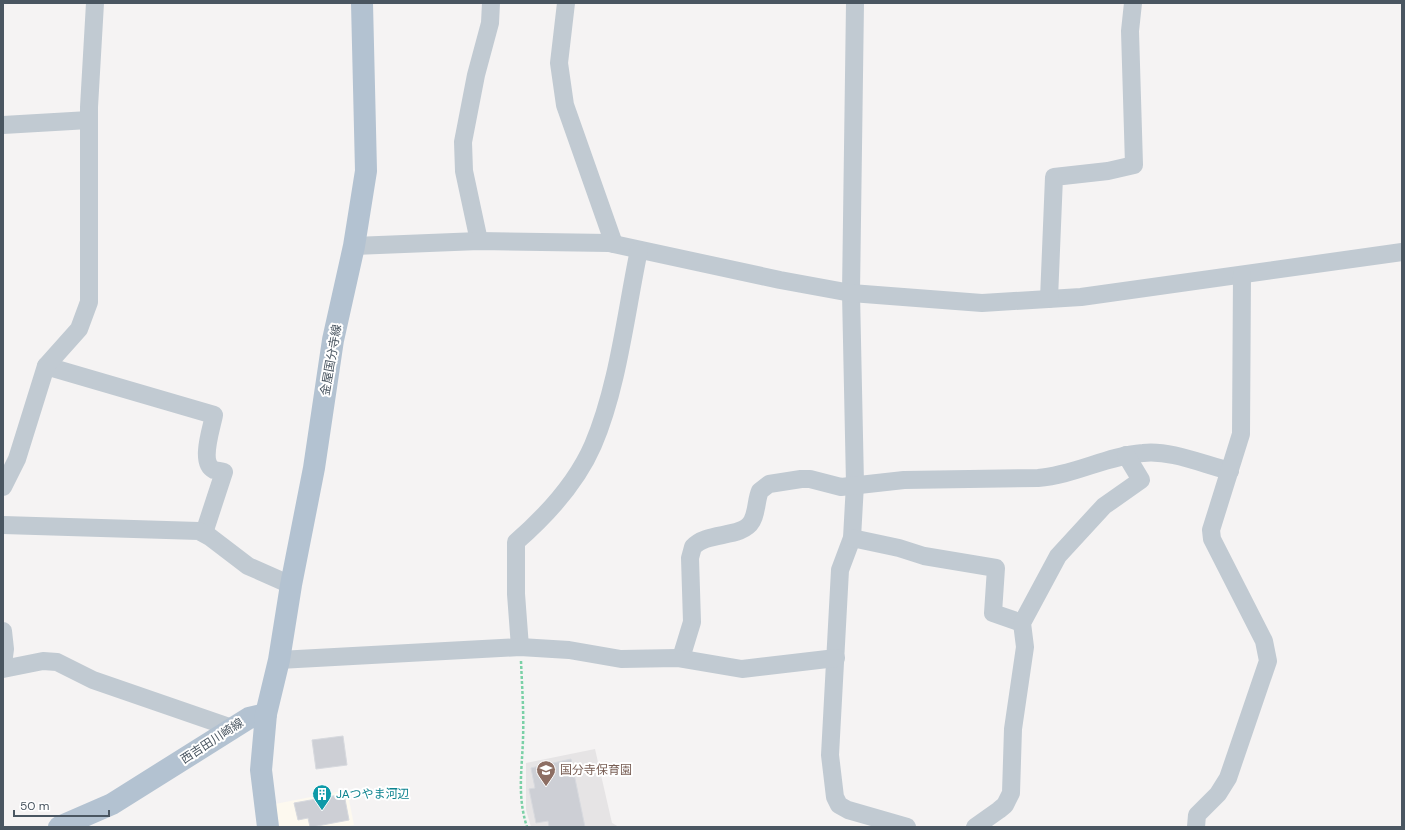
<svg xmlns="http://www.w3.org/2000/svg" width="1405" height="830" viewBox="0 0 1405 830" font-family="'DM Sans','Noto Sans JP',sans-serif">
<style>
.commercial{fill:#fdf9ef}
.education{fill:#e6e4e5}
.building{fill:#cdcfd5;stroke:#d7d9de}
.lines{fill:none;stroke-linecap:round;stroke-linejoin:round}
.path{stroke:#7ad0a6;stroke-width:2.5;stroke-dasharray:3 2;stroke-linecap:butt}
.minor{stroke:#c1cad2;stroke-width:18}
.major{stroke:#b3c2d1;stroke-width:22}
.labels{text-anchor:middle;stroke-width:4;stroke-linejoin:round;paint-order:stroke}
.street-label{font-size:12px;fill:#4a5661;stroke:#fff}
.education-label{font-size:12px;fill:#785e54;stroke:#fff;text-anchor:start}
.culture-label{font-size:12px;fill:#0d838f;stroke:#fff;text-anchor:start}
</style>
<rect width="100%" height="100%" fill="#f5f3f3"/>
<path class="commercial" d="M347 790 354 825 342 827H280L275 804Z"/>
<path class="education" d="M595 749 612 823 619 827H531L526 810V763Z"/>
<g class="building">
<path d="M343 736 347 765 316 769 312 740Z"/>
<path d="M571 759 585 827H549L548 821 536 823 529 789 535 788 531 768Z"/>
<path d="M344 794 349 820 312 827H310L308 818 298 820 294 803Z"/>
</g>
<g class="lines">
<path class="path" d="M521 661C522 687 524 713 523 739 522 770 517 796 527 827"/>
<g class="minor">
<path d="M566 3 559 63 565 105 614 244"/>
<path d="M855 3 851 293 855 484 852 538 840 570 830 755 835 797 839 805 848 810 907 827"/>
<path d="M3 125 89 120"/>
<path d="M479 241 464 171 463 142 476 75 490 23 491 3"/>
<path d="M354 246 479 241 609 243 780 280 851 293 982 303 1081 297 1402 252"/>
<path d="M1049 299 1054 177 1108 171 1134 165 1130 31 1133 3"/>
<path d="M46 366 214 415C212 427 199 463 214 470 217 471 221 471 224 472L204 533"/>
<path d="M3 487 17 459 46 366 79 329 89 302V107L95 3"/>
<path d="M3 525 199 531 210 537 248 566 291 585"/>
<path d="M852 538 899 548 924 556 996 568 993 613 1022 623"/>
<path d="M3 631 5 649 3 664"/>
<path d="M520 647 516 594V542C547 515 577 482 593 445 618 387 626 312 639 250"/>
<path d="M681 658 692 622 690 558 693 547C707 531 742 539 752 521 757 512 756 500 760 491L769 484 801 479H810L841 487 904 480 1038 478C1075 475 1106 456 1143 453 1171 450 1202 464 1230 471"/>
<path d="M279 660 520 647 569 650 621 659 677 658 742 669 836 658"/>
<path d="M3 669 43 661 57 662 93 680 232 728"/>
<path d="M975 827 999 810 1005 805 1011 793 1013 729 1025 647 1022 623 1058 556 1104 506 1141 480 1126 455"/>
<path d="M1196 827 1197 815 1218 794 1228 778 1268 661 1264 641 1212 539 1211 530 1241 434 1242 275"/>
</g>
<g class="major">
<path d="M59 827 112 804 249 718 266 714"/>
<path d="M268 827 261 770 266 714 279 660 291 585 314 468 333 340 354 246 366 171 362 3"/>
</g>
</g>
<defs>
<symbol id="school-pin" viewBox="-11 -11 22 30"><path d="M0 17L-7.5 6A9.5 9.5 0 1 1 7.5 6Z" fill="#8d6e63" stroke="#fff"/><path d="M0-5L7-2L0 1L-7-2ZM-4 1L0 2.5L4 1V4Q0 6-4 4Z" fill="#fff"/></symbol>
<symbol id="building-pin" viewBox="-11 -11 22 30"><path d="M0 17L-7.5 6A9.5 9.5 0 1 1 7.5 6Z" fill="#0f9aa8" stroke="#fff"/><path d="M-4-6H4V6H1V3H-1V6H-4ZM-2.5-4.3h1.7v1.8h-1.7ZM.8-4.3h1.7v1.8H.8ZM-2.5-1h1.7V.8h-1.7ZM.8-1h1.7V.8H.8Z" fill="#fff"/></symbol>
</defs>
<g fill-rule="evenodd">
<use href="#school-pin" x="535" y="759" width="22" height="30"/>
<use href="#building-pin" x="311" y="783" width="22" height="30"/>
</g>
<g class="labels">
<g class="street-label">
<text transform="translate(331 360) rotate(-80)" y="4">金屋国分寺線</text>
<text transform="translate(212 741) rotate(-33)" y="4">西吉田川崎線</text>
</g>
<g class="education-label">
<text x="560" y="774">国分寺保育園</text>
</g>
<g class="culture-label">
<text x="336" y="798">JAつやま河辺</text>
</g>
</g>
<rect width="1405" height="830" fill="none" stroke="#4a5661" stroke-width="8"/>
<path d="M14 810v6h95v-6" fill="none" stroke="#4a5661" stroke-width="2"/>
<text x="20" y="810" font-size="12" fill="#4a5661" stroke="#ffffff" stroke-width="3" paint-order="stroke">50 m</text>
</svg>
